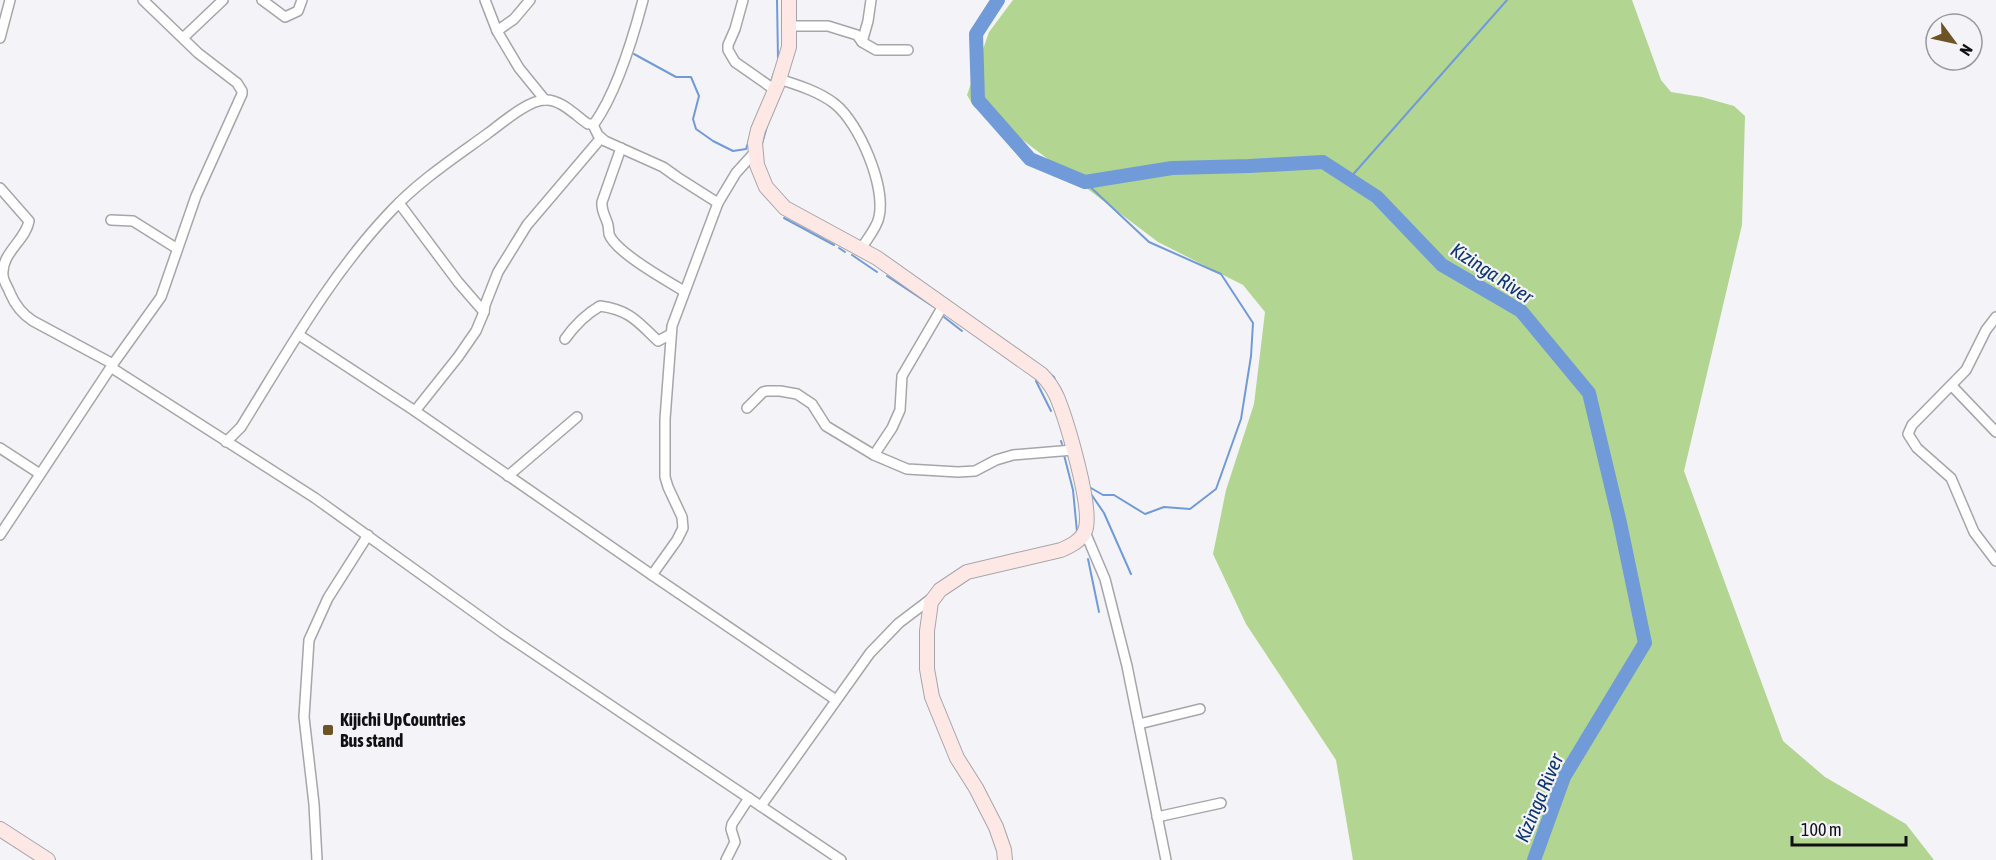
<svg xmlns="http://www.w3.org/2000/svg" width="1996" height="860" viewBox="0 0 1996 860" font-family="'Asap Condensed',sans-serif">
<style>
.green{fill:#b2d691}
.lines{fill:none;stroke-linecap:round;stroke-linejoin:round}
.stream{stroke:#719ad9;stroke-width:2}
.river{stroke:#719ad9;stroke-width:14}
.street-casing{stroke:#a6a6aa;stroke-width:12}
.secondary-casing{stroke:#a6a6aa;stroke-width:16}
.street{stroke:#fff;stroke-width:9}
.secondary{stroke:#fee8e5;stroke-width:14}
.poi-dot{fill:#6c5424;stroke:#f4f4f8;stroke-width:2}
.labels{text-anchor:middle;stroke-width:4.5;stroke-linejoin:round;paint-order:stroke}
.poi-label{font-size:18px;font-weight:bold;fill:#101012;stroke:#f4f4f8;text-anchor:start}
.water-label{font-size:20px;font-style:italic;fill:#0f366f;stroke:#f4f4f8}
</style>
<rect width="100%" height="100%" fill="#f4f4f8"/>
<path class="green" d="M1013 0H1632L1661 80 1671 92 1702 97 1734 106 1745 116 1742 225 1684 471 1783 741 1825 777 1906 824 1934 860H1353L1336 760 1246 624 1213 554 1226 490 1254 404 1265 312 1243 285 1158 242 1008 129 974 107 967 95 989 32Z"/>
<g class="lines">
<g class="stream">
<path d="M777 0 778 59"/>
<path d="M634 54 676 77H691L699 96 693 119 696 129 713 141 733 151 746 149 749 140"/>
<path d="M770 84 775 70"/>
<path d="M762 144 767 126"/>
<path d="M1349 179 1507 0"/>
<path d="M1085 182 1149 242 1221 274 1253 323 1251 356 1241 419 1216 489 1190 509 1164 507 1145 514 1114 495H1103L1091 488H1087"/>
<path d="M784 218 834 245"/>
<path d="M839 248 845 252"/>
<path d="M852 255 877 272"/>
<path d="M887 276 934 307"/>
<path d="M944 317 962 331"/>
<path d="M1049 373 1054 377 1056 383"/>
<path d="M1036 381 1051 411"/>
<path d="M1061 441 1062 444"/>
<path d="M1064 455 1073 490 1077 532"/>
<path d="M1089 491 1104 513 1131 574"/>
<path d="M1088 559 1099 612"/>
</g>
<path class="river" d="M998 0 976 34 978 100 1030 159 1085 182 1172 168 1249 166 1323 162 1377 197 1442 265 1521 311 1589 393 1620 523 1645 643 1564 777 1534 860"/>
<defs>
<g id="street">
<path d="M262 0 285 17 298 11 302 0"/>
<path d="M485 0 497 31 519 68 545 100"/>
<path d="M743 0 735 29 728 45V50L735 62 775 90"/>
<path d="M790 26H828L857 35 862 42 876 50H908"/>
<path d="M497 31 514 19 530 0"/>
<path d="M0 38 10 0"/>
<path d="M183 38 223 0"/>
<path d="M862 42 868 21 871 0"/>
<path d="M779 79C798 85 820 92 835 104 859 123 886 186 879 217 877 228 866 240 861 249"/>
<path d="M593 125 598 135 605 141 663 167 677 177 718 203"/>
<path d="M621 148 602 202C601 211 606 217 608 225 608 225 609 233 609 234 615 252 667 281 684 291"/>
<path d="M0 188 29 221C26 240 1 253 3 275 3 281 8 287 10 293 15 305 22 314 33 321L113 364"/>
<path d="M399 203 458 282 484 312"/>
<path d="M111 220 133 221 176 248"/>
<path d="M1996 317 1986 330 1966 370 1912 425 1908 434 1917 448 1951 478 1974 532 1996 561"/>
<path d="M299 335 415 411 652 575 836 700"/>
<path d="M565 339C575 325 586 314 600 306 630 310 638 322 658 341L671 334"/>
<path d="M112 368 315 498 503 633 841 860"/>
<path d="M1952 386 1996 432"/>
<path d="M747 408 763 392 767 391H780L797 394 812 404 826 426 874 455 907 469 958 472 975 471 996 460 1013 455 1073 450"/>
<path d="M415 411 458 357 476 331 484 312 485 305 498 272 527 225 601 138"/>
<path d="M226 442 241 427C287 353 330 275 391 211 419 181 454 158 487 134 501 124 528 100 545 100 561 99 576 116 588 124H594C617 92 633 38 643 0"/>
<path d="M0 448 40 474"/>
<path d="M874 455 892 428 900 410 902 376 943 306"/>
<path d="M508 476 577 417"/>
<path d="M1085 532 1105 579 1127 666 1166 860"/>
<path d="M0 535 113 364 161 297 196 196 242 94V91L237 83 198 53 143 0"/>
<path d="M652 575 677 540 683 528 682 517 668 487 665 477V419L672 326 718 203 736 173 755 152"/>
<path d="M1139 724 1200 709"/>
<path d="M761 806 870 653 899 623 932 598"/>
<path d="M1157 817 1221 803"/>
<path d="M317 860 314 804 304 717 309 640 328 598 368 535"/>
<path d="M726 860 735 842 731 829 732 824 749 798"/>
</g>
<g id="secondary">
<path d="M789 0V47L778 83 758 130 755 143 757 165 766 187 785 208 877 258 1041 374C1048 381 1053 388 1057 397 1066 419 1094 510 1085 531 1081 541 1070 546 1061 550L967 572 940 590 931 602 927 631V669L932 697 957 758 976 788 996 827 1004 850 1005 860"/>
<path d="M0 829 48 860"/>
</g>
</defs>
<use href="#street" class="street-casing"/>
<use href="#secondary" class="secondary-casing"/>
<use href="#street" class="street"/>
<use href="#secondary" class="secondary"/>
</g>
<rect class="poi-dot" x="322" y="724" width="12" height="12" rx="3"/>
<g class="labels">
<g class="poi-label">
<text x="340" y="726">Kijichi UpCountries<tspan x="340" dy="21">Bus stand</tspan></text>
</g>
<g class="water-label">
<text transform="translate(1492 273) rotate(33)" y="7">Kizinga River</text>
<text transform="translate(1539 798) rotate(-67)" y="7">Kizinga River</text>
</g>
</g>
<g transform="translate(1954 42) rotate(123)"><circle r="28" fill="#f4f4f8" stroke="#99999c" stroke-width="1.5"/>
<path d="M0-4.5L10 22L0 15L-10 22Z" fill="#6c5424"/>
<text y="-9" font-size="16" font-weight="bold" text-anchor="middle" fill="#101012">N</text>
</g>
<path d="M1792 836v9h114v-9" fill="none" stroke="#101012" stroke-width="3"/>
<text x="1801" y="836" font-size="18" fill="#101012" stroke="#f4f4f8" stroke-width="4.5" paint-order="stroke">100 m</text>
</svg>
